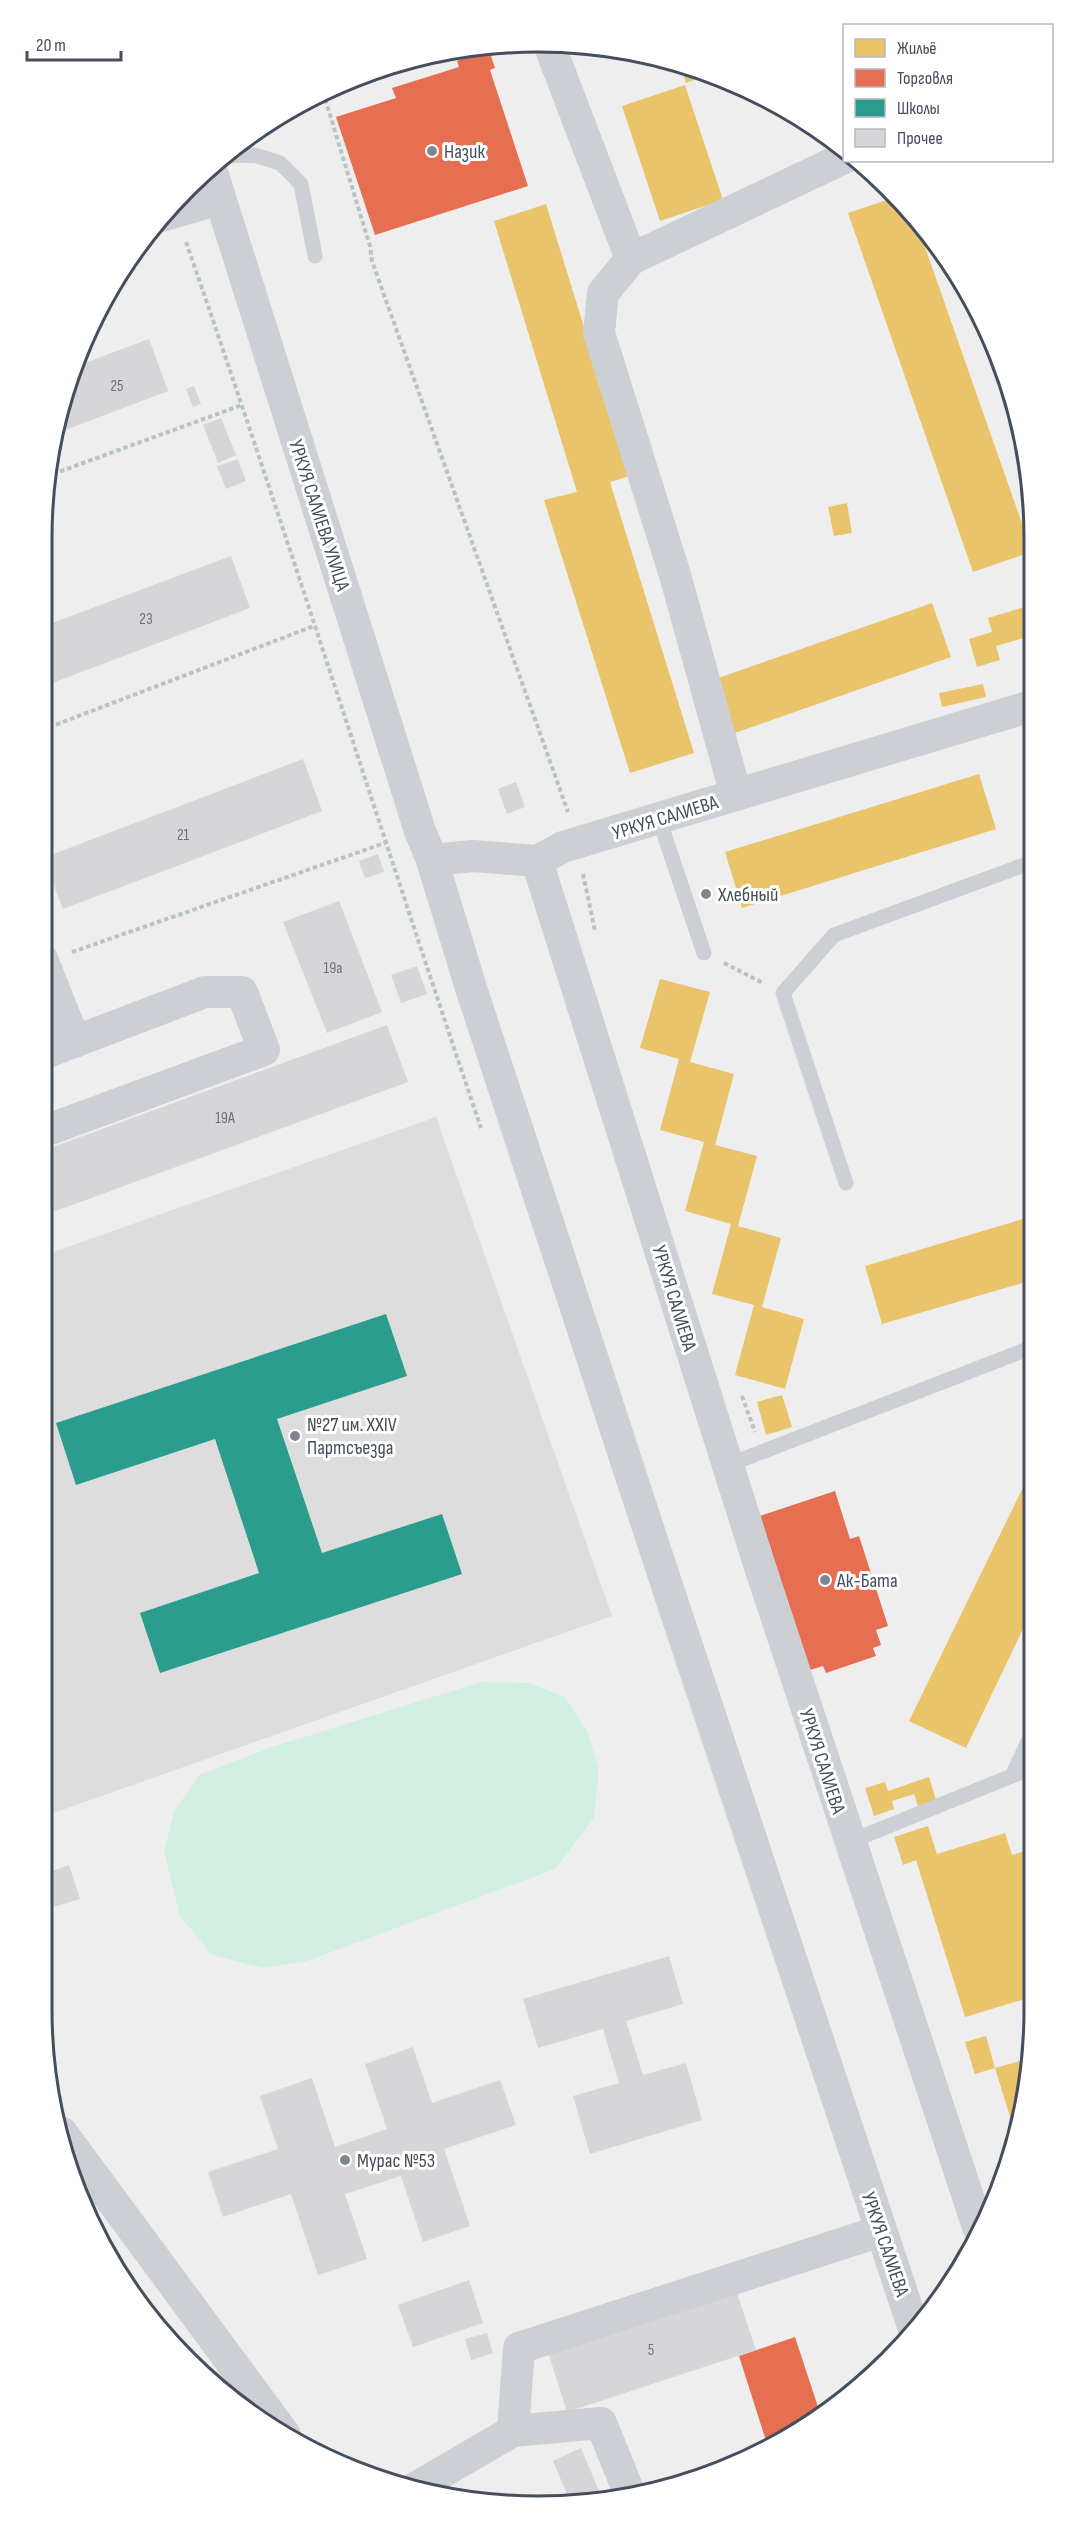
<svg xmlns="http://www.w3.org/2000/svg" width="1077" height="2548" viewBox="0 0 1077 2548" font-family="'Sofia Sans Condensed',sans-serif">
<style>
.education{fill:#ddddde}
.green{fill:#d1f0e1}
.homes{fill:#e9c46a}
.shops{fill:#e76f51}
.schools{fill:#2a9d8f}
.building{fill:#d6d6d9}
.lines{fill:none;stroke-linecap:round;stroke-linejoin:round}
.path{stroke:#b7c4c3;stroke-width:4;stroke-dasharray:4.5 3;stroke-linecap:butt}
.service{stroke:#cccfd3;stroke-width:15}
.minor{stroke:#cccfd3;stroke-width:32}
.poi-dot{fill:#80868f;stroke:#fff;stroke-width:2}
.labels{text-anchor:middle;stroke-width:6;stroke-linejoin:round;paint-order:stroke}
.number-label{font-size:16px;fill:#6b727c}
.poi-label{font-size:20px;fill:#454e5c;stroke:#fff;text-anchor:start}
.street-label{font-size:20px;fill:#454e5c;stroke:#fff}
.rim{fill:none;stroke:#454e5c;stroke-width:3}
</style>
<rect width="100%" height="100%" fill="#efeeee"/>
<path class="education" d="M436 1117 612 1616 42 1817V1256Z"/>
<path class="green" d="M481 1682 528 1683 565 1697 588 1733 599 1771 594 1818 555 1869 307 1961 263 1968 212 1955 180 1916 164 1851 175 1810 199 1775 272 1747Z"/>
<g class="homes">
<path d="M680 64 698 68 710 74 686 83Z"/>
<path d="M685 85 723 200 660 221 622 106Z"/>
<path d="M896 197 913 213 1031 549V552L973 572 848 213Z"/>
<path d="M546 204 630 476 610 482 694 753 630 773 544 500 577 492 494 221Z"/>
<path d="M847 503 852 533 834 536 828 507Z"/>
<path d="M932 603 951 657 729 735 710 681Z"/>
<path d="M1031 605V636L996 646 1000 660 977 667 969 639 992 632 988 618Z"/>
<path d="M983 684 986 697 942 707 939 693Z"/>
<path d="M979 774 996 829 742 908 725 852Z"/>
<path d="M660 979 710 992 690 1062 734 1074 715 1145 757 1156 738 1226 781 1238 762 1307 804 1319 785 1389 735 1375 754 1305 712 1294 731 1224 685 1211 704 1142 660 1130 679 1059 640 1048Z"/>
<path d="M1033 1216V1280L882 1324 865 1266Z"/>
<path d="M782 1395 792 1427 766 1435 757 1402Z"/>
<path d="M1031 1471 1033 1472 1034 1606 966 1748 909 1721Z"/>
<path d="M929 1777 936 1800 918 1806 914 1794 892 1801 894 1809 874 1816 865 1788 885 1782 888 1791Z"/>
<path d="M928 1826 937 1854 1005 1833 1012 1855 1035 1848V1996L965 2017 916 1860 903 1865 894 1837Z"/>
<path d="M986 2036 995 2068 975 2074 965 2042Z"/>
<path d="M1027 2059 1015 2133 995 2068Z"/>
</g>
<g class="shops">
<path d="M506 43H512L514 49 491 56 495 68 490 70 528 186 375 235 336 117 396 98 392 88 459 67 457 61 482 52 480 47Z"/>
<path d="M835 1491 850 1539 859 1536 888 1626 876 1630 881 1645 873 1648 876 1656 826 1673 823 1666 810 1670 760 1516Z"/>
<path d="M795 2337 821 2416 814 2423 768 2447 739 2356Z"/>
</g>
<path class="schools" d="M386 1314 407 1376 277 1419 322 1553 442 1514 462 1574 160 1673 140 1613 259 1573 215 1439 76 1485 56 1423Z"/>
<g class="building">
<path d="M302 104 305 113 271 125 270 123Z"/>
<path d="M149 339 168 391 60 432 68 379 74 367Z"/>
<path d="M194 386 201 404 193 407 186 389Z"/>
<path d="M221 418 236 455 218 463 203 425Z"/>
<path d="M238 459 246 481 226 489 217 466Z"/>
<path d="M231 556 250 608 42 687V627Z"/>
<path d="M303 759 322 811 63 909 43 858Z"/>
<path d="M516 782 525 807 507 814 498 789Z"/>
<path d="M378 854 384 872 365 878 359 861Z"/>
<path d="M339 901 382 1012 327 1033 283 922Z"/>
<path d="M417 966 427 994 401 1003 391 975Z"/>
<path d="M387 1025 408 1082 42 1216V1151Z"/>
<path d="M69 1865 80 1899 53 1907 42 1875Z"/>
<path d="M669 1956 683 2004 626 2021 643 2075 686 2063 702 2120 590 2154 573 2096 619 2083 603 2029 538 2048 523 1999Z"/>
<path d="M413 2047 432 2103 500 2080 516 2125 444 2149 470 2226 423 2242 401 2176 345 2194 367 2259 318 2275 291 2194 223 2217 208 2172 278 2149 260 2096 312 2078 335 2147 387 2129 365 2064Z"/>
<path d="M469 2280 483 2323 413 2347 398 2305Z"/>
<path d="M735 2287 756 2350 567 2412 547 2349Z"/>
<path d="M487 2333 493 2353 471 2360 465 2339Z"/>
<path d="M581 2448 602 2498 569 2499 553 2461Z"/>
<path d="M461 2491 467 2500 452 2497Z"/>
</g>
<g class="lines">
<g class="path">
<path d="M323 92 370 246 372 261 568 812"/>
<path d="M186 242C288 536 381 833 481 1128"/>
<path d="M53 474 242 405"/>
<path d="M42 730 314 626"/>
<path d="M583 874 595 931"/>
<path d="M72 952 385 843"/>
<path d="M724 963 763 983"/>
<path d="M742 1396 755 1432"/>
</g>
<g class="service">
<path d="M224 156 254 155 280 163 301 184 315 256"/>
<path d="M659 819 704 953"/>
<path d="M846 1183 783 993 834 935 1032 862"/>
<path d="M728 1465 1033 1347"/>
<path d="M1012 1776 1034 1729"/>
<path d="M849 1842 1034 1767"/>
</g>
<g class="minor">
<path d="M549 44 631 259"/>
<path d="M211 169 420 831 432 860 471 988 675 1610 914 2329"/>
<path d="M162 216 220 199"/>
<path d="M736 795 675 575 599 333 603 293 631 259 844 158"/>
<path d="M432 860 473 856 537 861"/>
<path d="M537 861 761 1570 978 2227"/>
<path d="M537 861 563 847 1031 706"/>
<path d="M42 959 75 1042"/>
<path d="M42 1054 205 992H242L264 1050 42 1132"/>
<path d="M62 2133 285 2435"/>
<path d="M513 2431 601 2423 631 2497"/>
<path d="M415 2488 513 2431 519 2348 881 2231"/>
</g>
</g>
<g class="poi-dot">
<circle cx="432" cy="151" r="6"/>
<circle cx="706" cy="894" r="6"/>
<circle cx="295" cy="1436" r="6"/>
<circle cx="825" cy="1580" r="6"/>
<circle cx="345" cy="2160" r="6"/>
</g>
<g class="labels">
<g class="number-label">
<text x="117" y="391">25</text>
<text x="146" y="624">23</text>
<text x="183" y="840">21</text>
<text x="333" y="973">19а</text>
<text x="225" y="1123">19А</text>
<text x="651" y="2355">5</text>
</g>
<g class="poi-label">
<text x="444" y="158">Назик</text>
<text x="718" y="901">Хлебный</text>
<text x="307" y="1431">№27 им. XXIV<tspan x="307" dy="23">Партсъезда</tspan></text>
<text x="837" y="1587">Ак-Бата</text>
<text x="357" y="2167">Мурас №53</text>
</g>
<g class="street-label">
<text transform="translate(320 515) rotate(72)" y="7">УРКУЯ САЛИЕВА УЛИЦА</text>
<text transform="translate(665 817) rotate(-17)" y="7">УРКУЯ САЛИЕВА</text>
<text transform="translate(675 1298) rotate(73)" y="7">УРКУЯ САЛИЕВА</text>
<text transform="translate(823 1761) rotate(72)" y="7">УРКУЯ САЛИЕВА</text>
<text transform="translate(886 2244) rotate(71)" y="7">УРКУЯ САЛИЕВА</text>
</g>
</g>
<path d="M0 0H1077V2548H0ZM538 52H538A486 486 0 0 1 1024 538V2010A486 486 0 0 1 538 2496H538A486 486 0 0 1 52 2010V538A486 486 0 0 1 538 52Z" fill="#fff" fill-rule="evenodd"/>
<path class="rim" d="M538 52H538A486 486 0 0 1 1024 538V2010A486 486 0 0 1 538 2496H538A486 486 0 0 1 52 2010V538A486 486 0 0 1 538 52Z"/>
<rect x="843" y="24" width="210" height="138" fill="#ffffff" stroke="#b5b8be" stroke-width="1.5"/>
<rect x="855" y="39" width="30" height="18" fill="#e9c46a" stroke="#b5b8be" stroke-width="1.5"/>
<text x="897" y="54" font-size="18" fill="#454e5c">Жильё</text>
<rect x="855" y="69" width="30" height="18" fill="#e76f51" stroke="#b5b8be" stroke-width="1.5"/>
<text x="897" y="84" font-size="18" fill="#454e5c">Торговля</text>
<rect x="855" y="99" width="30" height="18" fill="#2a9d8f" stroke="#b5b8be" stroke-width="1.5"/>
<text x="897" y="114" font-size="18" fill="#454e5c">Школы</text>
<rect x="855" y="129" width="30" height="18" fill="#d6d6d9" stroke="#b5b8be" stroke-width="1.5"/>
<text x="897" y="144" font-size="18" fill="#454e5c">Прочее</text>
<path d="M27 51v9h94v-9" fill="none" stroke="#454e5c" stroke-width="3"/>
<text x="36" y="51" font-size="18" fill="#454e5c" stroke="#ffffff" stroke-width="4.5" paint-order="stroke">20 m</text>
</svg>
